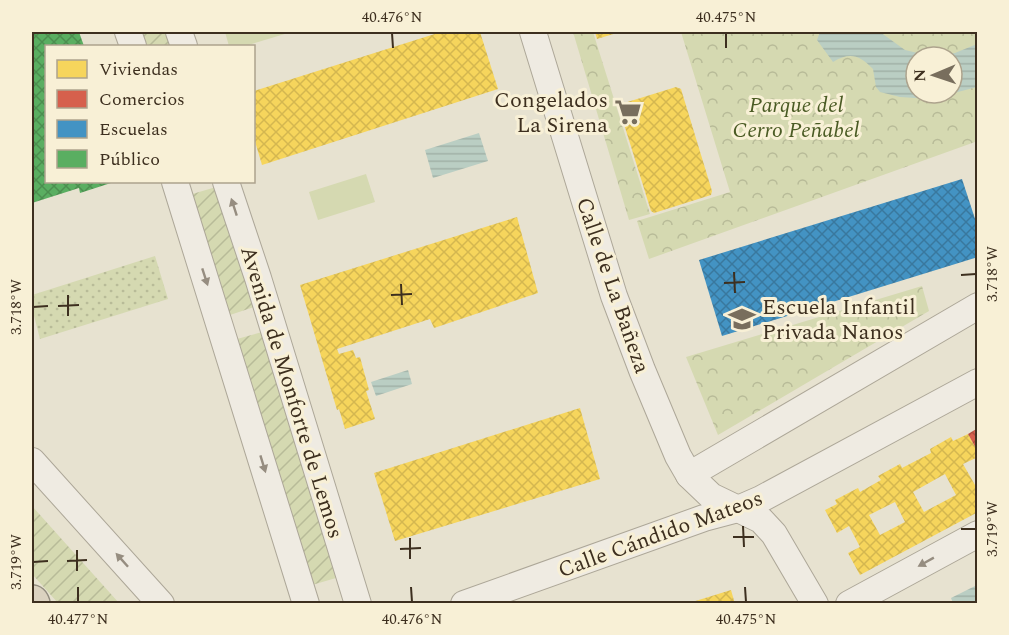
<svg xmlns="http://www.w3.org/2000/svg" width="1009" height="635" viewBox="0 0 1009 635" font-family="Spectral,serif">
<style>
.grass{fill:url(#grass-dots)}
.park{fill:url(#park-crowns);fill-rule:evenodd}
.garden{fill:url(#garden-furrows)}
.pitch{fill:#d5d9b1}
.water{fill:url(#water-rules);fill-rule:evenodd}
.homes{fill:url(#homes-cross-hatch);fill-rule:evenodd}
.shops{fill:url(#shops-cross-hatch)}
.schools{fill:url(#schools-cross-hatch)}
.public{fill:url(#public-cross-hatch)}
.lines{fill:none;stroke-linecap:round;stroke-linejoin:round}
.minor-casing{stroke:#ada798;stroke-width:28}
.highway-casing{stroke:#928c7f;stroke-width:36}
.minor{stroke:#efebe2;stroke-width:26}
.highway{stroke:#dbd2c0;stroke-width:33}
.oneway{fill:#968d80}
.ticks{fill:none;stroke:#3d2f1f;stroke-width:2}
.labels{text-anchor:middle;stroke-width:6;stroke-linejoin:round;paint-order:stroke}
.poi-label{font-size:22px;fill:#3d2f1f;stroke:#f8f0d6;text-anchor:end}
.park-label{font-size:22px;font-style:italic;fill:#4a5b24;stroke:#f8f0d6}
.street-label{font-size:22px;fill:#3d2f1f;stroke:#f8f0d6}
.neatline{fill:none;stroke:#3d2f1f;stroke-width:2}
.ticks-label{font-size:15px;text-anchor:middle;fill:#3d2f1f}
</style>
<defs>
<pattern id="grass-dots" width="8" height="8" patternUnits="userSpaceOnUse" patternTransform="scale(1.5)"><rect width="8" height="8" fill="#d5d9b1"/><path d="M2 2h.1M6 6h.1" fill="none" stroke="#b8bb98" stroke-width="1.8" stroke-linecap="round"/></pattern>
<pattern id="park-crowns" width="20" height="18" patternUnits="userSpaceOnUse" patternTransform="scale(1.5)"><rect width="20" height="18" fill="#d5d9b1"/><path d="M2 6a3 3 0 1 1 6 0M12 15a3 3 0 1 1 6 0" fill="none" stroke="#b8bb98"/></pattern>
<pattern id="garden-furrows" width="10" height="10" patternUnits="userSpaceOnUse" patternTransform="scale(1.5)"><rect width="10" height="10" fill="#d5d9b1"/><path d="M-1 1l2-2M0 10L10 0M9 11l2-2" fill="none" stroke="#b8bb98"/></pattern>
<pattern id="water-rules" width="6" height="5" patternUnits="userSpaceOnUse" patternTransform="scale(1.5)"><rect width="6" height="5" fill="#bacec3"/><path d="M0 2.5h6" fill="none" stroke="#a1b1a7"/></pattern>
<pattern id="homes-cross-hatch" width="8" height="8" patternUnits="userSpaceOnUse" patternTransform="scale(1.5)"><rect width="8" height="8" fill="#f6d55c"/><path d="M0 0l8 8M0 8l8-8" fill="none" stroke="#d4b750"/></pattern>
<pattern id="shops-cross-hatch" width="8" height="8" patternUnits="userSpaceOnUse" patternTransform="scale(1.5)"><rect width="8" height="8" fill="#d6604d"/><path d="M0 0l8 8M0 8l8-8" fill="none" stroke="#af503f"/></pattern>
<pattern id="schools-cross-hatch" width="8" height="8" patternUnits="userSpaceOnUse" patternTransform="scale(1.5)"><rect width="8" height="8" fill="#4393c3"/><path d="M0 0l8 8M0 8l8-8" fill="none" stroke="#39789e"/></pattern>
<pattern id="public-cross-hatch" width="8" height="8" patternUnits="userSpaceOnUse" patternTransform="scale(1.5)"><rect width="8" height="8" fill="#5aae61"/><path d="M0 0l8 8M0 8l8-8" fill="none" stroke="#4c8e4f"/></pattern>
</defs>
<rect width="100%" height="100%" fill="#e7e2d0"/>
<path class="grass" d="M155 256 168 299 40 339 32 308V295Z"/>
<g class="park">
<path d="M573 32H593L650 214 629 220Z"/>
<path d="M681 32H977V148L975 142 649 259 637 221 730 192ZM916 57H952V93H916Z"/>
<path d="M922 286 929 311 718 435 686 357Z"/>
</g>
<g class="garden">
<path d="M140 32H168L173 46H144Z"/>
<path d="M216 187 254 307 227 316 189 195Z"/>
<path d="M262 332 336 578 312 585 237 339Z"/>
<path d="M32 506 119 603H58L32 574Z"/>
</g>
<g class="pitch">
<path d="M225 32H287L288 33 245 46H229Z"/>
<path d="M366 174 375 202 318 220 309 192Z"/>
</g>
<g class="water">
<path d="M820 32H880L905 50 930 56 955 53 977 44V87L931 99 900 97 880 92 876 87 873 69C859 55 850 52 833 62L817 40ZM916 57H952V93H916Z"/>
<path d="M479 133 488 161 433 178 425 150Z"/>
<path d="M408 370 412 384 376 396 371 382Z"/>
<path d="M977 585V603H953L951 598Z"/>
</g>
<g class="homes">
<path d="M441 32H480L498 89 262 165 254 138V91Z"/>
<path d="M595 32H620L597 39Z"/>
<path d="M676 87 681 89 712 191 711 195 654 213 651 211 619 108 621 104Z"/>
<path d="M517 217 538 293 434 328 430 319 337 349 339 354 353 350 356 358 360 357 369 390 366 391 375 419 345 429 339 409 337 410 300 285Z"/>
<path d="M580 408 600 479 395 541 374 473Z"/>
<path d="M968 434 978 452V457L963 464 975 485 978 483V512L860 575 848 553 860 547 849 526 837 533 825 510 837 504 835 500 858 488 860 492 881 480 878 476 900 464 902 468 931 453 930 449 951 437 953 441ZM945 474 956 495 924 512 913 492ZM895 502 905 522 880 535 869 515Z"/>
<path d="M731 590 735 604H689V603Z"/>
</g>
<path class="shops" d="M978 428V452L968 434Z"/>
<path class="schools" d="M962 179 978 228V257L722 336 699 260Z"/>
<path class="public" d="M32 32H79L84 46H46V182H114L80 193 79 188 32 203Z"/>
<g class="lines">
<defs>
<g id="minor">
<path d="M128 32 133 46"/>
<path d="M179 32 184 46"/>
<path d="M533 32 614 296 642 370 678 456 689 475 711 496 761 520 774 534 815 604"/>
<path d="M175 182 306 604"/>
<path d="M226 182 258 278 358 604"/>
<path d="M32 461 161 604"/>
<path d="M689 475 978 306"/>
<path d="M464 604 704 518 738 509 761 499 978 382"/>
<path d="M849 604 978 534"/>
</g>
<path id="highway" d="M32 602 33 604"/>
</defs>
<use href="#minor" class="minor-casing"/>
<use href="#highway" class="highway-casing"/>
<use href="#minor" class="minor"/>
<use href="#highway" class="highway"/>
</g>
<defs><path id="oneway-solid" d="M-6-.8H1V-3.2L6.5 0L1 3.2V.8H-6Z" transform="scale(1.5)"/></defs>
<g class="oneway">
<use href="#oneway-solid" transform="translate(234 207) rotate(-108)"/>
<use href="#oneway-solid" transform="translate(205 277) rotate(72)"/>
<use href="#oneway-solid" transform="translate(263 464) rotate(73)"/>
<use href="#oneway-solid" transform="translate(122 560) rotate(-132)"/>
<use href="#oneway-solid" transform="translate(926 562) rotate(151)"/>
</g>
<path class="ticks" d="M392 33 393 48M726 33V48M734 272 735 293M961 275 976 274M724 283 745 282M401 284 402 305M68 295V316M391 295 412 294M58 306 79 305M33 307 48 306M743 526 744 547M961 529H976M733 537H754M410 538V559M400 549 421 548M77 550V571M67 561 87 560M33 562 48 561M78 587V602M411 587 412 602M745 587 746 602"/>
<defs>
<symbol id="supermarket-bare" viewBox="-9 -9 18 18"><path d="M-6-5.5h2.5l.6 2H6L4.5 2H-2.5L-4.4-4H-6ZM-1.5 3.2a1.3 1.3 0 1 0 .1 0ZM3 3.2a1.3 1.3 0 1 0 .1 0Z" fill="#786e5d" stroke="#f8f0d6" stroke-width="2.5" paint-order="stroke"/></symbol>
<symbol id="school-bare" viewBox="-9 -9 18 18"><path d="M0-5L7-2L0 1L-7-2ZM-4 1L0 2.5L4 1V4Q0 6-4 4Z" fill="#786e5d" stroke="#f8f0d6" stroke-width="2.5" paint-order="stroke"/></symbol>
</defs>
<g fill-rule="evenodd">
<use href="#supermarket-bare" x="609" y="93" width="38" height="38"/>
<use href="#school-bare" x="723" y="300" width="38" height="38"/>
</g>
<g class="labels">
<g class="poi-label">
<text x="608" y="107">Congelados<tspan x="608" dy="25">La Sirena</tspan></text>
<text x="762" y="314" text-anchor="start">Escuela Infantil<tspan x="762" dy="25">Privada Nanos</tspan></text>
</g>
<g class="park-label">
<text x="796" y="112">Parque del<tspan x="796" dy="25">Cerro Peñabel</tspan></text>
</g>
<g class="street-label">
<text transform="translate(614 285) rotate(71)" y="8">Calle de La Bañeza</text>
<text transform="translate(293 392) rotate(73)" y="8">Avenida de Monforte de Lemos</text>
<text transform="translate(660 533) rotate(-20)" y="8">Calle Cándido Mateos</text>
</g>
</g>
<rect width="1009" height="635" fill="none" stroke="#f8f0d6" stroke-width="66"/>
<rect x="45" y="45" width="210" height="138" fill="#f8f0d6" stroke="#ada38d" stroke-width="1.5"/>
<rect x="57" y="60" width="30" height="18" fill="#f6d55c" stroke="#ada38d" stroke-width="1.5"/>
<text x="99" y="75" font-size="18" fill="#3d2f1f">Viviendas</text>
<rect x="57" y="90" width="30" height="18" fill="#d6604d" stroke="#ada38d" stroke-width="1.5"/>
<text x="99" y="105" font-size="18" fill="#3d2f1f">Comercios</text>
<rect x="57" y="120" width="30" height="18" fill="#4393c3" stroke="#ada38d" stroke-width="1.5"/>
<text x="99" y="135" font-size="18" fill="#3d2f1f">Escuelas</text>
<rect x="57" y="150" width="30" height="18" fill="#5aae61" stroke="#ada38d" stroke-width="1.5"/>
<text x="99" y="165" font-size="18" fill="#3d2f1f">Público</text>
<g transform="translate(934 75) rotate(268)"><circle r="28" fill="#f8f0d6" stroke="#ada38d" stroke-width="1.5"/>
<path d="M0-4.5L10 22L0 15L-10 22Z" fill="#786e5d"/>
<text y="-9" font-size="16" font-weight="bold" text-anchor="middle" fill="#3d2f1f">N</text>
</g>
<rect x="33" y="33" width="943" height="569" class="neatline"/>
<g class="ticks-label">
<text x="392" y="22">40.476°N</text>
<text x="726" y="22">40.475°N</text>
<text transform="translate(992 274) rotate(-90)" y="5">3.718°W</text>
<text transform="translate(16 307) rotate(-90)" y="5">3.718°W</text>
<text transform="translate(992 529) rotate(-90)" y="5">3.719°W</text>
<text transform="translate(16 562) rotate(-90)" y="5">3.719°W</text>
<text x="78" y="624">40.477°N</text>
<text x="412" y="624">40.476°N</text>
<text x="746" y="624">40.475°N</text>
</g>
</svg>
